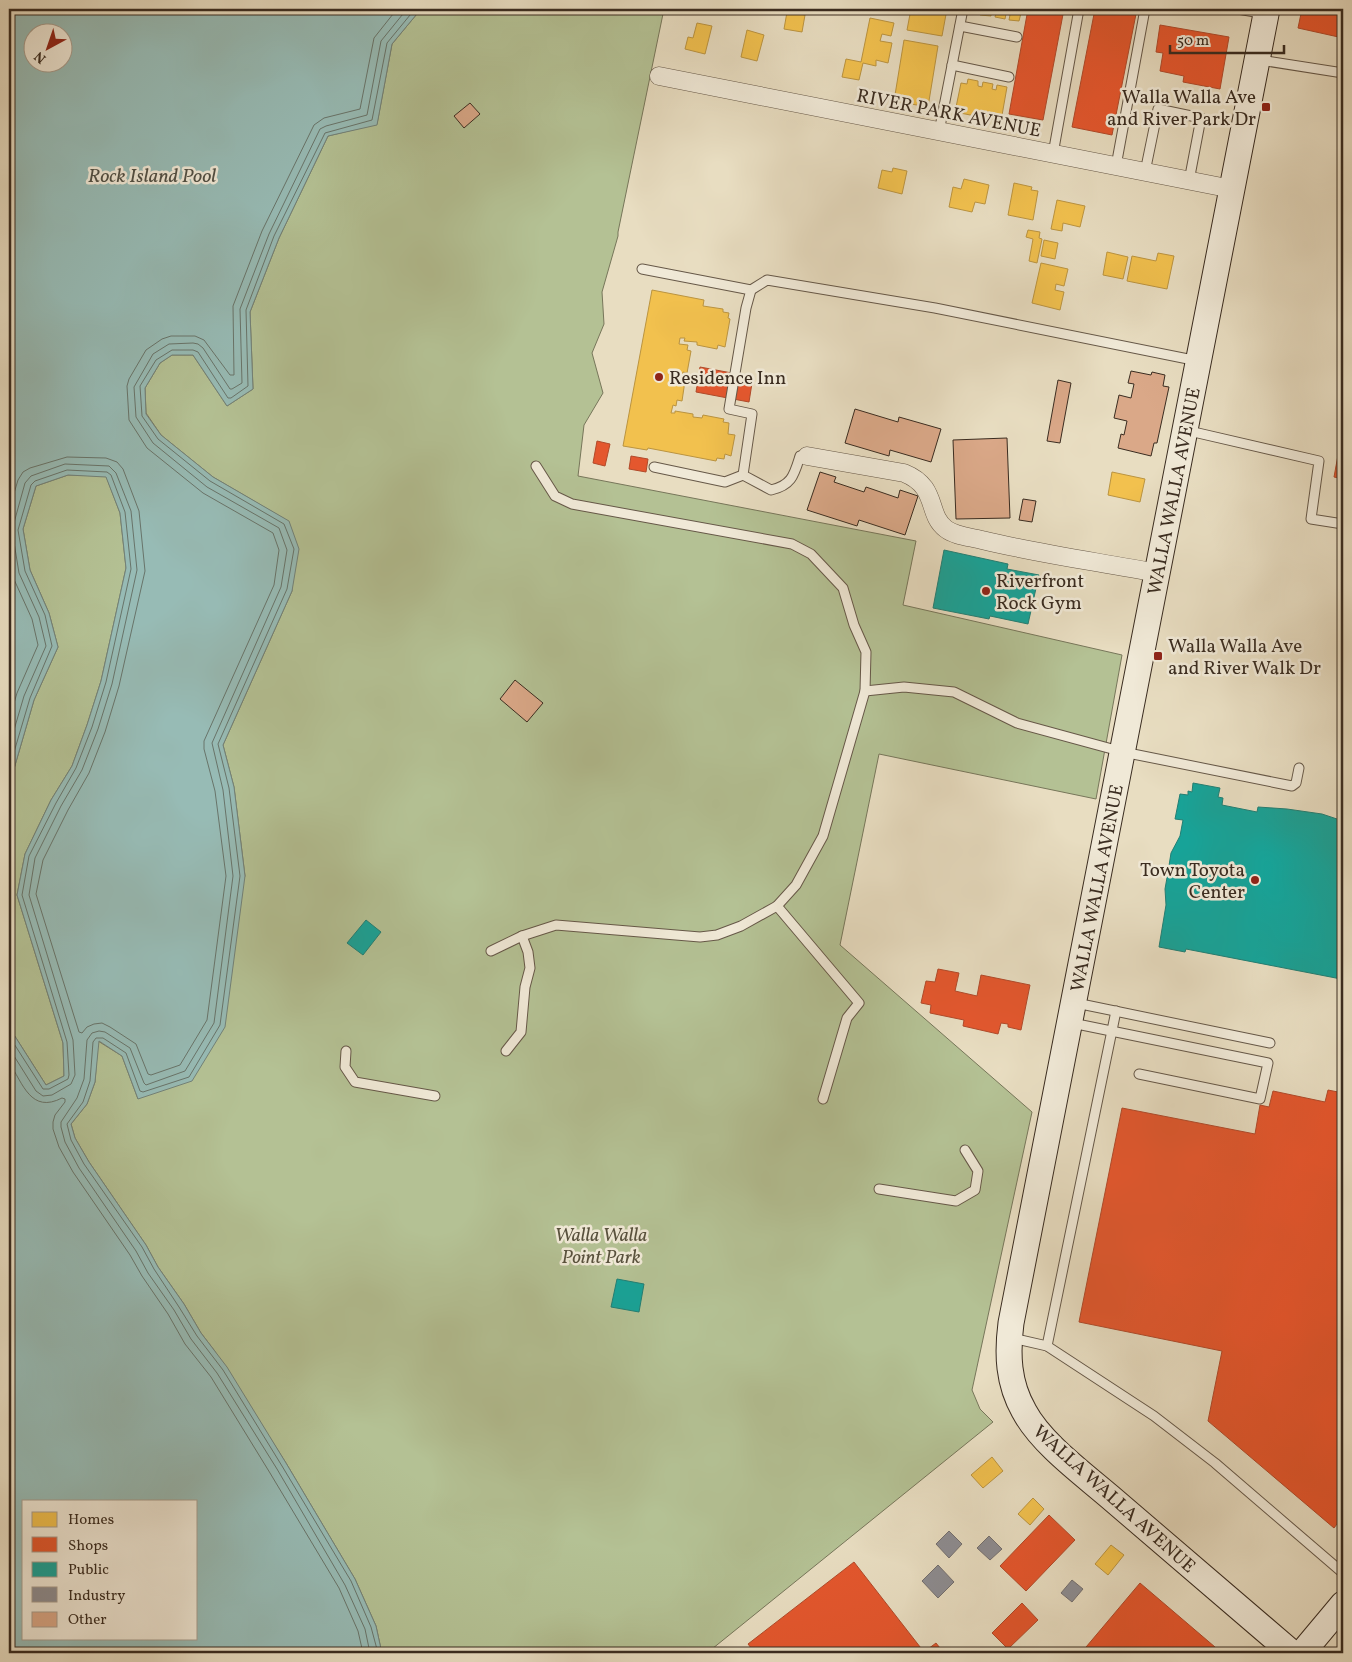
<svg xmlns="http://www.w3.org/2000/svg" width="1352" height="1662" viewBox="0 0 1352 1662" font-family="Vollkorn,serif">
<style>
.green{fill:#b4c194;stroke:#77765a}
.water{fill:#97bbb5;stroke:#728279;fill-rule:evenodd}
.homes{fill:#f2c14e;stroke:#bb9440}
.shops{fill:#e4572e;stroke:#b14a2a}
.public{fill:#17a398;stroke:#227f74}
.industry{fill:#8d8d92;stroke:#747070}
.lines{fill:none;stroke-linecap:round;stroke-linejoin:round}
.shore{stroke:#68746a;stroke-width:1}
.building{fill:#daa888;stroke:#3a2c20}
.lane-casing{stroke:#665848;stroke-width:11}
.street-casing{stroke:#665848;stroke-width:19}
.secondary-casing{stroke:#3a2c20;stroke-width:27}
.lane{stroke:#f0e9d7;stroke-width:9}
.street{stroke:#f0e9d7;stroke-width:18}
.secondary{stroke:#f0e9d7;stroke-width:25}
.poi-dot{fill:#8f2418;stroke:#f0e9d7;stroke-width:2}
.labels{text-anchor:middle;stroke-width:5;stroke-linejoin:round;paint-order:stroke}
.poi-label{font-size:19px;fill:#3a2c20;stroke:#f0e9d7;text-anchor:start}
.street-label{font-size:19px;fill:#3a2c20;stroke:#f0e9d7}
.park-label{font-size:19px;font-style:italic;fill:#58513d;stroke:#f0e9d7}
.water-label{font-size:20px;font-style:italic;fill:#515045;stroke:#f0e9d7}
</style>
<rect width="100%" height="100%" fill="#e8ddc1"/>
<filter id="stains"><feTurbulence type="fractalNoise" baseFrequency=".004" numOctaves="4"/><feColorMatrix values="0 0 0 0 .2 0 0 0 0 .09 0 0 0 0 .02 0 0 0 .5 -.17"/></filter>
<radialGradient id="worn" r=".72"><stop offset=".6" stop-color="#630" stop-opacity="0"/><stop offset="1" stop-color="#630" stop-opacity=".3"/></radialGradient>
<g class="green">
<path d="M421 9H664L618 232V236L602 292 604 324 592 353 603 393 584 425 578 476 916 541 903 605 1122 655 1096 799 879 754 840 945 1032 1112 972 1390 980 1409 993 1422 707 1653H384L381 1649 376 1626 355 1579 286 1463 214 1350 201 1333 184 1304 158 1267 146 1245 89 1162 75 1138 71 1124 87 1104 95 1082 98 1041 122 1056 138 1099 245 876 234 787 223 745 292 591 288 521 213 477 161 435 146 413 145 388 160 363 172 355H193L227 406 253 389 250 312 279 238 328 136 377 124 392 44Z"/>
<path d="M68 475 106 476 120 513 126 568 101 681 87 725 72 766 51 800 25 854 17 895 63 1043 64 1076 46 1085 9 1027V786L34 700 58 647 49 613 30 570 23 529 36 486Z"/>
</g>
<path class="water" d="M9 9H421L392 44 377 125 328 136 279 238 250 312 253 389 227 406 193 355H172L160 363 145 388 146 414 161 435 213 477 289 521 299 549 292 591 223 745 234 787 245 876 225 1027 192 1081 138 1099 122 1056 99 1041 95 1082 87 1104 71 1124 75 1138 89 1162 146 1245 158 1267 184 1304 201 1333 227 1367 286 1463 355 1579 376 1626 381 1649 384 1653H9V1027L46 1085 64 1076 63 1043 17 895 25 854 51 800 72 766 87 725 101 681 126 568 120 513 106 477 68 475 36 486 23 529 30 570 49 613 58 647 34 700 9 786ZM32 32H62V62H32ZM24 1501H196V1638H24Z"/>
<g class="homes">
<path d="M911 9H947L942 36 907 30Z"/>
<path d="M975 9H1022L1019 21 1009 20 1010 15 1006 14 1005 19 995 17 996 13 991 12V16L980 15 981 10Z"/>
<path d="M787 12 805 15 802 32 784 29Z"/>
<path d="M870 18 894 23 891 36 882 34 880 41 892 43 888 63 876 60V66L863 63 859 80 842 77 846 59 861 62Z"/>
<path d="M697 23 712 26 705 54 685 49 688 37 693 38Z"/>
<path d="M747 30 764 35 757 61 741 57Z"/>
<path d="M904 40 938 46 928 107 894 101Z"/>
<path d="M968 79 978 81V86L982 87 983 82 993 84 992 89 996 90 997 85 1007 87 1001 121 955 112 961 83 967 84Z"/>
<path d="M893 168 907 171 902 194 878 188 882 170 892 172Z"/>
<path d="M964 179 989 185 985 204 975 202 972 212 949 207 953 187 961 189Z"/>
<path d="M1014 183 1032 187 1031 190 1038 191 1033 220 1008 215Z"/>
<path d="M1057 200 1085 206 1080 227 1063 223 1062 231 1051 229Z"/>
<path d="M1028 230 1040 232 1039 238 1042 239 1037 263 1029 261 1033 239 1026 237Z"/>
<path d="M1044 240 1058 243 1055 259 1041 256Z"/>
<path d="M1107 252 1128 257 1123 279 1103 275Z"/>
<path d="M1158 253 1174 256 1167 289 1127 281 1132 256 1156 261Z"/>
<path d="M1041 263 1068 269 1064 286 1056 284 1055 290 1064 292 1060 310 1032 303Z"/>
<path d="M652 290 704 300 703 306 723 309V312L729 313 728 318 730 319 725 347 718 345 717 349 697 345V342L684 341 685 338H680L679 344 688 345 687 350 691 351 687 373 683 372 682 380 685 381 682 401 677 400 676 406 673 405 671 413H675V411L693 414V417L702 418 703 415 724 419 723 422 729 423 728 434 735 435 731 456 725 454 724 459 717 458 716 461 648 448 647 450 623 446Z"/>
<path d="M1112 472 1145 479 1140 502 1108 495Z"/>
<path d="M992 1457 1003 1471 983 1488 971 1475Z"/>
<path d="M1033 1498 1044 1509 1030 1525 1018 1514Z"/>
<path d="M1111 1545 1124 1555 1108 1575 1095 1564Z"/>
</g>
<g class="shops">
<path d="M1028 9H1064L1043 120 1009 114Z"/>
<path d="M1095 9H1137L1112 135 1072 127Z"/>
<path d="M1302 9H1343V38L1298 28Z"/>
<path d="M1160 25 1229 37 1220 89 1183 82 1184 76 1160 71 1163 53 1156 52Z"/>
<path d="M700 367 753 377 749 402 696 392Z"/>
<path d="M1343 428V479L1334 477Z"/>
<path d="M597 441 610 444 605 466 593 463Z"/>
<path d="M631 456 648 459 646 472 629 469Z"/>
<path d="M938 969 959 973 955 991 977 996 981 975 1030 985 1021 1030 1008 1027V1024L1001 1023 998 1034 963 1026 964 1020 930 1013 931 1005 921 1003 926 981 935 982Z"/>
<path d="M1328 1090 1343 1093V1516L1334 1528 1208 1421 1222 1351 1079 1322 1122 1108 1255 1134 1260 1105 1269 1107 1273 1091 1325 1102Z"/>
<path d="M1049 1515 1075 1540 1026 1591 1000 1566Z"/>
<path d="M854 1562 924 1652 936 1643 944 1653H755L748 1644Z"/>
<path d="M1140 1583 1222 1653H1081Z"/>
<path d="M1022 1603 1038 1620 1008 1649 992 1633Z"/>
</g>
<g class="public">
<path d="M944 550 1008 564 1007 569 1039 575 1028 624 990 616 989 619 933 608Z"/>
<path d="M1193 783 1220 788 1218 797 1223 798 1222 805 1257 812 1258 807 1287 809 1322 814 1343 821V983L1341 982V979L1186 949 1185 952 1159 947 1166 905 1165 889 1168 872 1171 853 1180 836 1183 820 1175 819 1180 794 1188 795V791L1192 792Z"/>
<path d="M366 920 381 932 363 955 347 943Z"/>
<path d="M617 1279 644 1284 639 1312 611 1307Z"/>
</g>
<g class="industry">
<path d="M949 1531 962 1544 949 1558 936 1544Z"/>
<path d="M989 1536 1002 1549 990 1560 977 1548Z"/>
<path d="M938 1565 954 1582 938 1598 922 1581Z"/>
<path d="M1072 1580 1083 1589 1072 1602 1061 1593Z"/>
</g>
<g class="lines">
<g class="shore">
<path d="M9 510 18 480 23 472 30 468 67 457 106 458 117 462 123 469 139 511 145 571 119 686 105 732 89 773 68 810 43 860 36 894 79 1032 82 1033 87 1027 94 1024 102 1023 110 1027 136 1044 148 1074 151 1075 180 1065 207 1020 226 876 215 791 204 749V741L274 585 279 550 273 533 203 493 147 448 129 420 127 386 129 379 146 350 162 339 171 336H195L204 340 230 375H234L233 306 262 231 314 125 324 118 360 109 374 38 397 9"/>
<path d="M9 558 12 575 32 619 38 645 17 693 9 720"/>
<path d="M9 747 24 696 46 646 39 617 19 573 12 530 25 483 31 476 65 464 109 466 116 473 131 511 137 570 112 684 98 729 82 770 61 806 35 858 29 895 73 1040 75 1075 71 1084 52 1095 43 1096 36 1091 9 1048"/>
<path d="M9 769 30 698 52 646 45 615 25 571 18 530 31 485 35 481 67 470 107 472 111 475 125 512 131 569 106 682 92 727 76 768 56 803 29 856 22 895 67 1042 69 1075 68 1079 49 1089H43L9 1036"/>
<path d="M9 1062C23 1084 31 1114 62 1098L65 1099V1102L55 1115 53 1122V1129L59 1147 73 1172 130 1255 142 1276 168 1314 185 1344 211 1377 270 1473 339 1588 358 1631 363 1653"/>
<path d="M370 1653 365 1629 345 1585 277 1469 217 1373 191 1339 174 1310 148 1273 136 1251 79 1168 65 1142 61 1127V1122L77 1098 84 1079 87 1040 92 1033 99 1031 105 1032 130 1048 144 1083 146 1085 185 1071 214 1023 233 876 223 790 212 743 281 587 287 550 279 528 207 487 153 443 136 417 134 387 153 354 169 344 193 343 198 344 203 348 230 389H232L242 383 240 309 269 234 320 129 326 126 367 115 381 41 407 9"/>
<path d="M378 1653 371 1627 351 1581 282 1466 223 1370 197 1336 179 1307 154 1269 142 1247 84 1164 71 1140 67 1124 83 1102 90 1081 93 1042 96 1038H103L126 1053 140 1091 143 1092 189 1077 220 1025 240 876 229 788 218 744 287 589 294 549 284 524 210 481 158 439 142 416 140 386 156 360 172 350H193L198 352 228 398H231L248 386 246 310 274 236 325 133 372 120 387 43 415 9"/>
</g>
</g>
<g class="building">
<path d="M470 103 480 114 464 128 454 116Z"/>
<path d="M1131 371 1151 375 1152 372 1165 375 1163 386 1169 387 1157 443H1154L1151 456 1118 448 1121 434 1124 435 1127 421 1114 418 1119 395 1131 398 1134 384 1128 383Z"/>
<path d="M1058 380 1071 383 1060 443 1047 441Z"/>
<path d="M855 409 898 422 899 417 941 429 931 462 890 450 889 456 845 443Z"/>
<path d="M1007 438 1010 518 956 519 953 440Z"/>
<path d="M820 472 836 477 834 482 864 492 866 487 898 498 900 490 918 496 905 535 859 520 857 526 807 510Z"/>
<path d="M1023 499 1036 501 1032 522 1019 520Z"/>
<path d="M515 680 543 703 527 722 500 699Z"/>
</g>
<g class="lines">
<defs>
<g id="lane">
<path d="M1238 9 1266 14"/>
<path d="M960 26 1017 37"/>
<path d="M1260 60 1343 73"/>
<path d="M952 65 1009 77"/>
<path d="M939 132 963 9"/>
<path d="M1053 154 1079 9"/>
<path d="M1116 166 1145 9"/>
<path d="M1145 172 1158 109 1201 118 1189 181"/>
<path d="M642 269 751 290 767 280 935 308 1198 361"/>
<path d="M751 290 746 308 729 409 752 414 743 475 771 490C792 485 794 475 800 456H807"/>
<path d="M1185 430 1319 461 1311 519 1343 524"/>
<path d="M654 467 725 482 743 475"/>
<path d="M865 691 904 687 954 692 1017 723 1123 752 1292 786 1296 783 1299 768"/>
<path d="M777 906 859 1003 847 1018 823 1099"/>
<path d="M491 951 522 936 556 925 700 937 717 935 741 926 777 906 796 885 823 836 865 691 866 652 854 625 843 588 811 554 792 544 572 504 555 496 536 466"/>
<path d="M1076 1003 1270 1043"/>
<path d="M1072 1023 1268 1063 1260 1099 1139 1074"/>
<path d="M346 1051 345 1067 355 1082 435 1096"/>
<path d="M506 1051 521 1032 525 987 530 968 528 952 522 936"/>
<path d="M879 1189 956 1201 975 1190 978 1171 965 1150"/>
<path d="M1012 1338 1047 1346 1154 1416 1215 1463 1343 1573"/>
<path d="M1047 1346 1116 1011"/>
</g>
<g id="street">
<path d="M659 76 1232 189"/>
<path d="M807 456 904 473C939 487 926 514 946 529 955 536 971 537 982 540 1039 554 1099 562 1157 573"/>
</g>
<g id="secondary">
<path d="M1267 9 1011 1323C1007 1354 1008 1383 1024 1411 1041 1443 1082 1473 1110 1497 1170 1549 1231 1601 1292 1653"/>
<path d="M1302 1653 1343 1604"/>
</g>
</defs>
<use href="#lane" class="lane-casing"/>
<use href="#street" class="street-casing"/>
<use href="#secondary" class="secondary-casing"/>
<use href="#lane" class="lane"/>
<use href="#street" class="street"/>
<use href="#secondary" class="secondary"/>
</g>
<g class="poi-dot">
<rect x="1261" y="102" width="10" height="10" rx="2.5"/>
<circle cx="659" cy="377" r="5"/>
<circle cx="986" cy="591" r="5"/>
<rect x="1153" y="651" width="10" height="10" rx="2.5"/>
<circle cx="1255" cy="880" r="5"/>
</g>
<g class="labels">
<g class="poi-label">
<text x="1256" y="103" text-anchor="end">Walla Walla Ave<tspan x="1256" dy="22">and River Park Dr</tspan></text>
<text x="669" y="384">Residence Inn</text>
<text x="996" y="587">Riverfront<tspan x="996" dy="22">Rock Gym</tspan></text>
<text x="1168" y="652">Walla Walla Ave<tspan x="1168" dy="22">and River Walk Dr</tspan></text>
<text x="1245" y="876" text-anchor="end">Town Toyota<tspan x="1245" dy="22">Center</tspan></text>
</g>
<g class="street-label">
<text transform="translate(949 112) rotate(11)" y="7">RIVER PARK AVENUE</text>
<text transform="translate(1173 491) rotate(-79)" y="7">WALLA WALLA AVENUE</text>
<text transform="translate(1096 888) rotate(-79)" y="7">WALLA WALLA AVENUE</text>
<text transform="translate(1115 1498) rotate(42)" y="7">WALLA WALLA AVENUE</text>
</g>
<g class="park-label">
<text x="601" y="1241">Walla Walla<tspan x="601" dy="22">Point Park</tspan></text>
</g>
<g class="water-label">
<text x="152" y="182">Rock Island Pool</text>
</g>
</g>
<rect width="1352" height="1662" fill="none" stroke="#e8ddc1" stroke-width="30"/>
<rect x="10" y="10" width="1332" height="1642" fill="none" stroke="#3a2c20" stroke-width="2.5"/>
<rect x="15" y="15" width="1322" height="1632" fill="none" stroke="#3a2c20"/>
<rect x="22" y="1500" width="175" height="140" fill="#f0e9d7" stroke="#a79d8e"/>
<rect x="32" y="1512" width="25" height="15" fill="#f2c14e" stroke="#a79d8e"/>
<text x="68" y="1524" font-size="15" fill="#3a2c20">Homes</text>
<rect x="32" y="1537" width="25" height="15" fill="#e4572e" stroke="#a79d8e"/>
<text x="68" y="1550" font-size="15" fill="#3a2c20">Shops</text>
<rect x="32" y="1562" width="25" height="15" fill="#17a398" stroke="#a79d8e"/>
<text x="68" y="1574" font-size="15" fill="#3a2c20">Public</text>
<rect x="32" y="1587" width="25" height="15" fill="#8d8d92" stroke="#a79d8e"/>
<text x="68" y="1600" font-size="15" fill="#3a2c20">Industry</text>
<rect x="32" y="1612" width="25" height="15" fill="#daa888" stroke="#a79d8e"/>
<text x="68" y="1624" font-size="15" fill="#3a2c20">Other</text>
<g transform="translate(48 48) rotate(220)"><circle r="24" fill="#f0e9d7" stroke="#a79d8e"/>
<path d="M0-4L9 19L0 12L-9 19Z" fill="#8f2418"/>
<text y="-8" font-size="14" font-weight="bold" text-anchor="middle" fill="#3a2c20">N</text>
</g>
<path d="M1170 45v8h114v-8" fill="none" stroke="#3a2c20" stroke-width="2.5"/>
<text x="1177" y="45" font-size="15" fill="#3a2c20" stroke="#f0e9d7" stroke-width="4" paint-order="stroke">50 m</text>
<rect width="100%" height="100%" filter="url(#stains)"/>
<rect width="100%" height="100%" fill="url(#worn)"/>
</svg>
